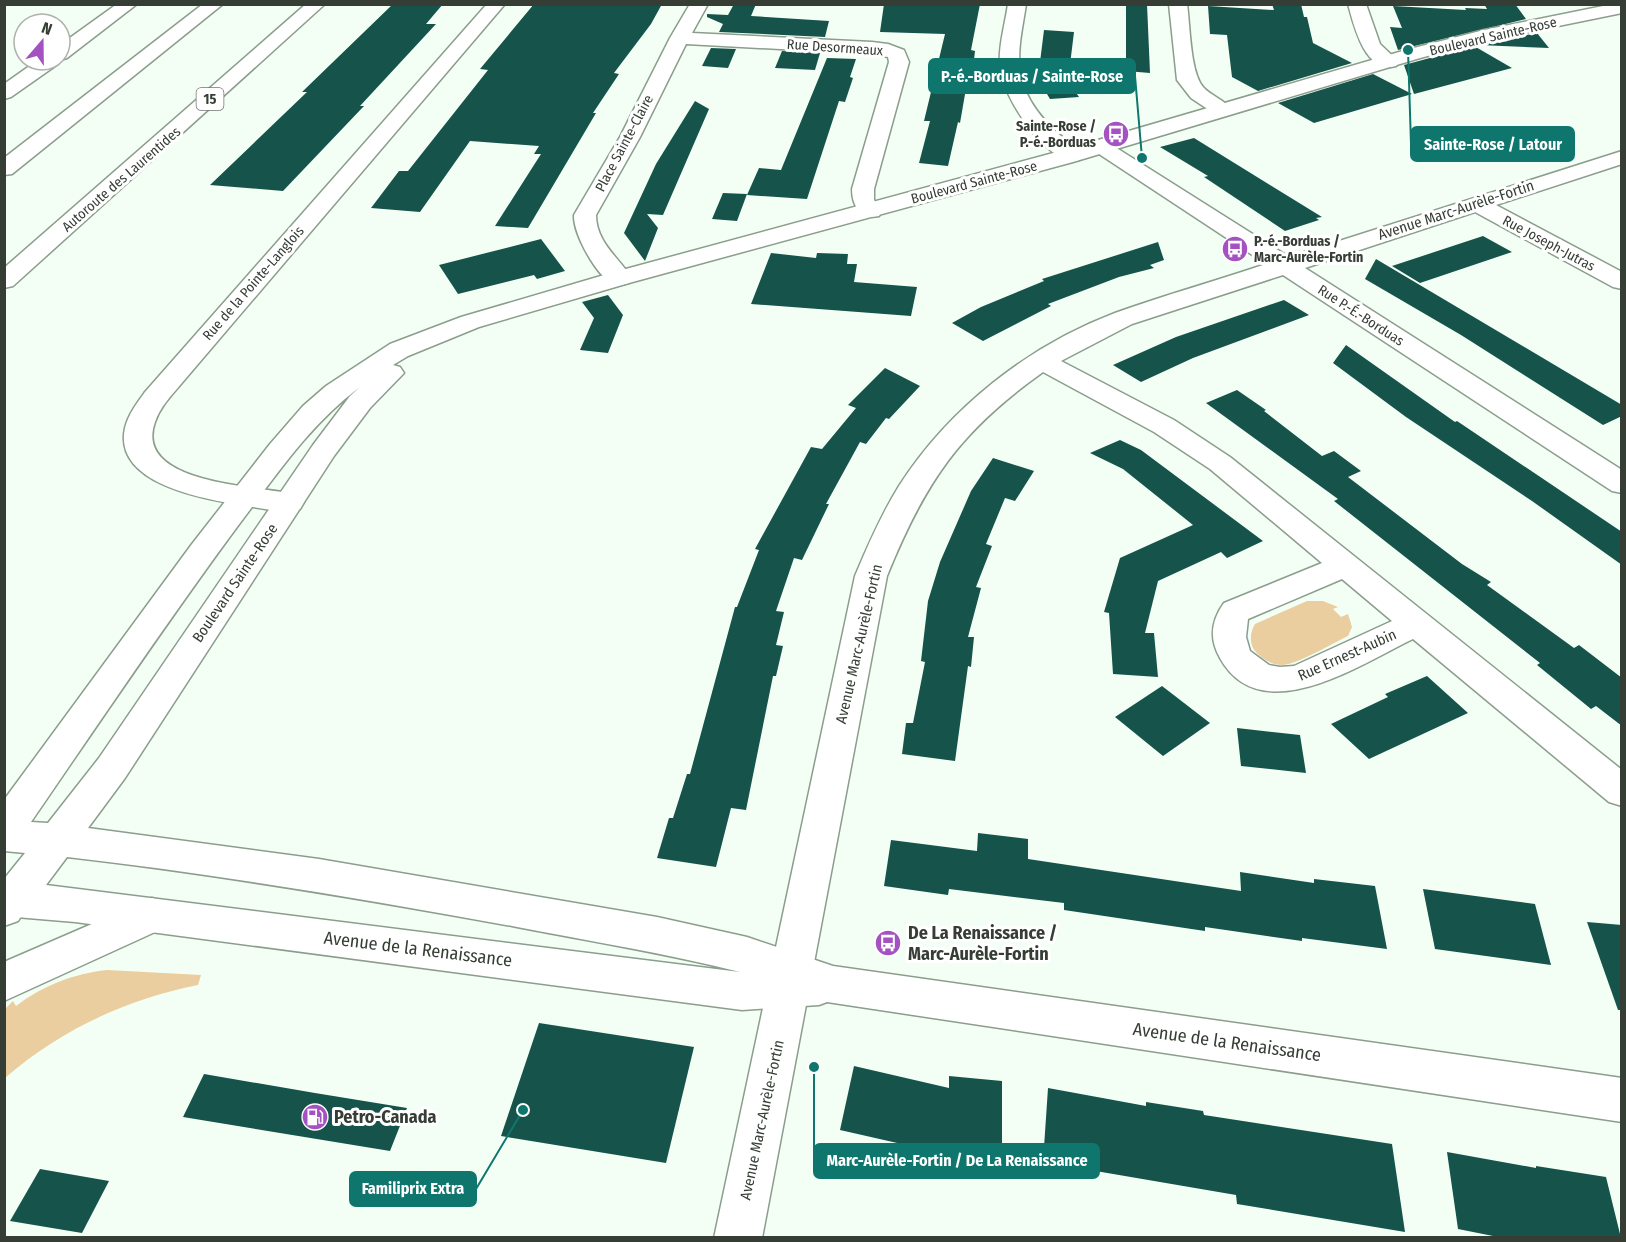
<svg xmlns="http://www.w3.org/2000/svg" width="1626" height="1242" viewBox="0 0 1626 1242" font-family="'Fira Sans Condensed',sans-serif">
<style>
.green{fill:#eace9f}
.building{fill:#16544b}
.lines{fill:none;stroke-linecap:round;stroke-linejoin:round}
.street-casing{stroke:#8b9d8c;stroke-width:3}
.secondary-casing{stroke:#8b9d8c;stroke-width:3}
.highway-casing{stroke:#8b9d8c;stroke-width:3}
.street{fill:#fff;fill-rule:evenodd}
.secondary{fill:#fff;fill-rule:evenodd}
.highway{fill:#fff;fill-rule:evenodd}
.labels{text-anchor:middle;stroke-width:6;stroke-linejoin:round;paint-order:stroke}
.far-street-label{font-size:14px;fill:#353d35;stroke:#fff}
.shield{fill:#fff;stroke:#727772;stroke-width:1.5}
.shield-label{font-size:14px;font-weight:bold;fill:#353d35}
.far-poi-label{font-size:14px;font-weight:bold;fill:#353d35;stroke:#fff;text-anchor:end}
.street-label{font-size:15px;fill:#353d35;stroke:#fff}
.near-poi-label{font-size:18px;font-weight:bold;fill:#353d35;stroke:#fff;text-anchor:start}
.near-street-label{font-size:18px;fill:#353d35;stroke:#fff}
.leader{fill:none;stroke:#0f766e;stroke-width:2}
.callout-dot{fill:#0f766e;stroke:#fff;stroke-width:2}
.callout{fill:#0f766e;stroke:#0f766e;stroke-width:2}
.callout-label{font-size:16px;text-anchor:middle;font-weight:bold;fill:#fff}
</style>
<rect width="100%" height="100%" fill="#f3fff4"/>
<g class="green">
<path d="M1307 601H1323L1338 607 1333 609 1341 617 1348 614 1352 627 1348 636C1333 643 1298 664 1283 665 1273 666 1261 658 1255 651 1249 643 1250 632 1255 624Z"/>
<path d="M107 970 201 975 198 985C127 999 60 1030 5 1078V1009L13 1001 16 1006C44 985 73 974 107 970Z"/>
</g>
<g class="building">
<path d="M393 4H443L426 24H436L360 106H364L283 191 210 185 307 92H302Z"/>
<path d="M534 4H662L651 24 614 73 619 74 593 113H596L528 228 495 226 541 154H534L539 146 470 141 420 212 371 208 399 171H408L488 70 480 69Z"/>
<path d="M734 4H756L751 16 829 21 825 37 719 32 723 24 707 17V14L728 15Z"/>
<path d="M884 4H980L971 50 975 51 972 77H968L960 123 958 122 948 166 919 163 930 121H924L945 34 880 32Z"/>
<path d="M1126 4H1147L1150 73 1126 71Z"/>
<path d="M1272 4H1301L1304 17H1307L1313 43 1352 63 1258 91 1232 77 1227 35 1210 34 1208 6 1274 10Z"/>
<path d="M1484 4H1515L1526 19 1398 50 1390 27 1402 28 1393 6 1466 10 1465 8 1487 9Z"/>
<path d="M1044 30 1074 32 1068 81 1079 97 1050 99 1041 84 1039 70Z"/>
<path d="M1537 33 1549 48 1479 45 1486 43Z"/>
<path d="M1474 46 1512 68 1414 94 1404 65Z"/>
<path d="M711 48 736 49 728 68 702 66Z"/>
<path d="M782 51 820 53 815 70 775 68Z"/>
<path d="M827 58 856 59 850 77 853 78 845 102 839 101 807 199 747 195 759 168 781 170Z"/>
<path d="M1373 74 1412 94 1314 123 1278 103Z"/>
<path d="M695 101 709 109 663 215 647 214 658 228 645 261 624 233 656 164Z"/>
<path d="M1194 138 1322 217 1316 218 1319 220 1285 231 1204 177 1208 176 1160 147Z"/>
<path d="M723 193 747 194 737 221 712 219Z"/>
<path d="M1483 236 1512 252 1420 283 1392 266Z"/>
<path d="M541 239 565 271 537 279 534 275 458 294 439 265Z"/>
<path d="M1158 242 1164 260 1150 265 1154 268 1119 277 1048 304 1051 306 983 341 952 323 981 307 1044 281 1042 279Z"/>
<path d="M771 253 816 258 817 253 848 254 847 264H857L854 282 917 287 911 316 751 304Z"/>
<path d="M1376 259 1622 405V416L1603 425 1461 335 1365 279Z"/>
<path d="M608 295 623 315 608 353 580 350 594 318 582 302Z"/>
<path d="M1284 300 1309 315 1193 358 1141 382 1113 365 1176 337Z"/>
<path d="M1346 345 1455 422 1457 421 1622 532V565L1532 501 1406 417 1333 363Z"/>
<path d="M885 368 920 386 889 419 886 418 866 444 860 442 826 504H829L802 560 794 558 776 611 784 612 776 645 783 646 776 676H773L746 810 731 808 716 867 657 858 669 818H673L687 774H690L735 607H737L759 550 755 549 811 447 822 449 856 408 848 405Z"/>
<path d="M1237 390 1266 410 1264 411 1322 456 1334 451 1361 471 1348 477 1462 564 1491 582 1487 585 1574 648 1579 645 1622 678V726L1596 706 1591 709 1537 665 1540 663 1334 501 1338 499 1206 403Z"/>
<path d="M1120 440 1141 450 1263 541 1227 558 1221 552 1158 581 1145 633H1154L1158 677 1113 674 1109 613 1104 612 1120 558 1193 525 1123 469 1090 453Z"/>
<path d="M993 458 1034 471 1015 501 1005 498 986 544 992 546 976 587 981 588 968 637H974L971 667 968 666 955 761 902 754 906 723H913L925 662 921 661 928 601 940 562 971 491Z"/>
<path d="M1427 676 1468 713 1369 759 1331 724 1388 697 1385 694Z"/>
<path d="M1162 686 1210 723 1163 756 1115 717Z"/>
<path d="M1237 728 1300 735 1306 773 1241 766Z"/>
<path d="M978 833 1028 839V859L1241 891 1240 872 1314 883V879L1375 886 1387 949 1302 938V941L1205 927V931L1064 910V903L949 889 948 895 884 886 891 840 977 851Z"/>
<path d="M1423 889 1535 904 1551 965 1435 949Z"/>
<path d="M1587 922 1622 925V1010H1618Z"/>
<path d="M539 1023 694 1047 666 1163 501 1136Z"/>
<path d="M854 1066 949 1088V1076L1002 1081V1154L906 1145 840 1130Z"/>
<path d="M204 1074 315 1093 407 1108 390 1151 183 1117Z"/>
<path d="M1048 1088 1146 1106V1102L1203 1111 1204 1115 1392 1144 1405 1232 1237 1204 1236 1195 1043 1162Z"/>
<path d="M1447 1152 1536 1168V1166L1606 1177 1621 1238H1503L1458 1229Z"/>
<path d="M40 1169 109 1181 82 1233 10 1221Z"/>
</g>
<g class="lines">
<defs>
<g id="street">
<path d="M117 4H137L67 58 60 60 58 64 11 97 4 99V84L38 60H60V45Z"/>
<path d="M487 4H505L181 384C171 396 160 407 155 422 132 486 264 486 300 495L304 502 300 509C280 514 256 507 235 504 199 498 113 482 125 428 128 415 137 403 145 392Z"/>
<path d="M690 4H708L692 33 872 42 888 44 904 50 909 62 874 189V200L882 211 879 216C861 220 852 206 852 189L889 62 888 57 872 54 686 44 640 137 596 215C596 242 618 257 632 278L629 283C623 284 620 286 614 284 597 278 573 233 574 215L620 137 670 38Z"/>
<path d="M1008 4H1026C1023 26 1017 48 1020 70 1024 104 1052 131 1079 150L1082 155 1079 160C1047 167 1003 96 1000 69 998 47 1005 25 1008 4Z"/>
<path d="M1169 4H1187C1190 25 1190 72 1203 87 1211 96 1225 100 1232 110L1229 114H1215L1191 98 1177 80Z"/>
<path d="M1348 4H1366L1380 44 1399 62 1396 66C1365 74 1354 26 1348 4Z"/>
<path d="M1100 140 1107 142 1289 257 1622 151V164L1496 205 1622 272V289L1613 287 1475 212 1305 268 1622 470V493L1612 491 1283 275 1132 324 1061 361 1174 420 1230 457 1622 770V806L1609 802 1413 639C1361 664 1261 732 1220 658 1209 639 1211 621 1224 603L1322 563 1210 469 1154 432 1043 372C959 432 925 482 887 576L762 1238H714L855 576C868 545 881 515 899 486 949 408 1028 346 1115 313 1165 295 1216 281 1266 264L1093 150 1089 146 1093 142ZM1342 579 1392 621 1294 666 1280 667 1269 665 1250 651 1246 637 1248 619Z"/>
</g>
<path id="secondary" d="M1613 4H1622V13L1485 41 1420 58 1073 162 629 283 479 327 408 356 393 365 400 367 404 373 370 408 334 456 125 778 88 828 319 859 657 917 747 937 833 966 1622 1078V1122L827 1002 819 1005 742 1010 75 922 4 916V879L25 853 4 851V800L192 544 270 444 303 406 326 386 390 344 461 317 611 273 1057 152 1406 50 1484 30ZM360 387 350 396 313 445 99 758 48 823 31 822C99 723 166 623 237 527 275 477 309 425 360 387ZM67 857C216 874 364 899 512 926 588 941 665 953 740 972L46 885Z"/>
<g id="highway">
<path d="M203 4H223L12 174 4 175V158Z"/>
<path d="M306 4H325L13 286 4 288V268Z"/>
<path d="M12 883 26 888 32 900 18 921 4 926V886Z"/>
<path d="M152 898 166 903 172 915 166 927 4 1001V962Z"/>
</g>
</defs>
<use href="#street" class="street-casing"/>
<use href="#secondary" class="secondary-casing"/>
<use href="#highway" class="highway-casing"/>
<use href="#street" class="street"/>
<use href="#secondary" class="secondary"/>
<use href="#highway" class="highway"/>
</g>
<defs>
<symbol id="bus-disc" viewBox="-11 -11 22 22"><circle r="9.5" fill="#a452c2" stroke="#fff"/><path d="M-5-6H5V4H4V6H2V4H-2V6H-4V4H-5ZM-3.5-4V0h7V-4ZM-3.5 1.2v1.5H-2V1.2ZM2 1.2v1.5H3.5V1.2Z" fill="#fff"/></symbol>
<symbol id="fuel-disc" viewBox="-11 -11 22 22"><circle r="9.5" fill="#a452c2" stroke="#fff"/><path d="M-5.5-6h7V0h2V4h1.3V-2.5L3-4.5l.8-.8L6-3V5H2.5V1h-1V6h-7ZM-4.2-4.7v3.2H.2V-4.7Z" fill="#fff"/></symbol>
</defs>
<g fill-rule="evenodd">
<use href="#bus-disc" x="1101" y="119" width="30" height="30"/>
<use href="#bus-disc" x="1220" y="234" width="30" height="30"/>
<use href="#bus-disc" x="873" y="928" width="30" height="30"/>
<use href="#fuel-disc" x="300" y="1102" width="30" height="30"/>
</g>
<g class="labels">
<g class="far-street-label">
<text transform="translate(1493 36) rotate(-13)" y="5">Boulevard Sainte-Rose</text>
<text transform="translate(835 47) rotate(4)" y="5">Rue Desormeaux</text>
<text transform="translate(624 143) rotate(-62)" y="5">Place Sainte-Claire</text>
<text transform="translate(121 179) rotate(-41)" y="5">Autoroute des Laurentides</text>
<text transform="translate(974 182) rotate(-15)" y="5">Boulevard Sainte-Rose</text>
<text transform="translate(1549 243) rotate(28)" y="5">Rue Joseph-Jutras</text>
<text transform="translate(253 283) rotate(-49)" y="5">Rue de la Pointe-Langlois</text>
<text transform="translate(1361 315) rotate(33)" y="5">Rue P.-É.-Borduas</text>
</g>
<rect class="shield" x="196.5" y="88" width="27" height="22" rx="4.5"/>
<g class="shield-label">
<text x="210" y="104">15</text>
</g>
<g class="far-poi-label">
<text x="1096" y="131">Sainte-Rose /<tspan x="1096" dy="16">P.-é.-Borduas</tspan></text>
<text x="1254" y="246" text-anchor="start">P.-é.-Borduas /<tspan x="1254" dy="16">Marc-Aurèle-Fortin</tspan></text>
</g>
<g class="street-label">
<text transform="translate(1456 210) rotate(-18)" y="5">Avenue Marc-Aurèle-Fortin</text>
<text transform="translate(235 583) rotate(-56)" y="5">Boulevard Sainte-Rose</text>
<text transform="translate(859 644) rotate(-77)" y="5">Avenue Marc-Aurèle-Fortin</text>
<text transform="translate(1347 655) rotate(-24)" y="5">Rue Ernest-Aubin</text>
<text transform="translate(762 1120) rotate(-78)" y="5">Avenue Marc-Aurèle-Fortin</text>
</g>
<g class="near-poi-label">
<text x="908" y="939">De La Renaissance /<tspan x="908" dy="21">Marc-Aurèle-Fortin</tspan></text>
<text x="334" y="1123">Petro-Canada</text>
</g>
<g class="near-street-label">
<text transform="translate(418 949) rotate(7)" y="6">Avenue de la Renaissance</text>
<text transform="translate(1227 1042) rotate(8)" y="6">Avenue de la Renaissance</text>
</g>
</g>
<path class="leader" d="M1142 158L1135 76M1408 50L1411 144M814 1067L814 1161M523 1110L476 1189"/>
<g class="callout-dot">
<circle cx="1142" cy="158" r="6"/>
<circle cx="1408" cy="50" r="6"/>
<circle cx="814" cy="1067" r="6"/>
<circle cx="523" cy="1110" r="6"/>
</g>
<g class="callout">
<rect x="929" y="59" width="206" height="34" rx="6"/>
<rect x="1411" y="127" width="163" height="34" rx="6"/>
<rect x="814" y="1144" width="285" height="34" rx="6"/>
<rect x="350" y="1172" width="126" height="34" rx="6"/>
</g>
<g class="callout-label">
<text x="1032" y="82">P.-é.-Borduas / Sainte-Rose</text>
<text x="1493" y="150">Sainte-Rose / Latour</text>
<text x="957" y="1166">Marc-Aurèle-Fortin / De La Renaissance</text>
<text x="413" y="1194">Familiprix Extra</text>
</g>
<rect width="1626" height="1242" fill="none" stroke="#353d35" stroke-width="12"/>
<g transform="translate(42 42) rotate(20)"><circle r="28" fill="#ffffff" stroke="#aeb1ae" stroke-width="1.5"/>
<path d="M0-4.5L10 22L0 15L-10 22Z" fill="#a452c2"/>
<text y="-9" font-size="16" font-weight="bold" text-anchor="middle" fill="#353d35">N</text>
</g>
</svg>
